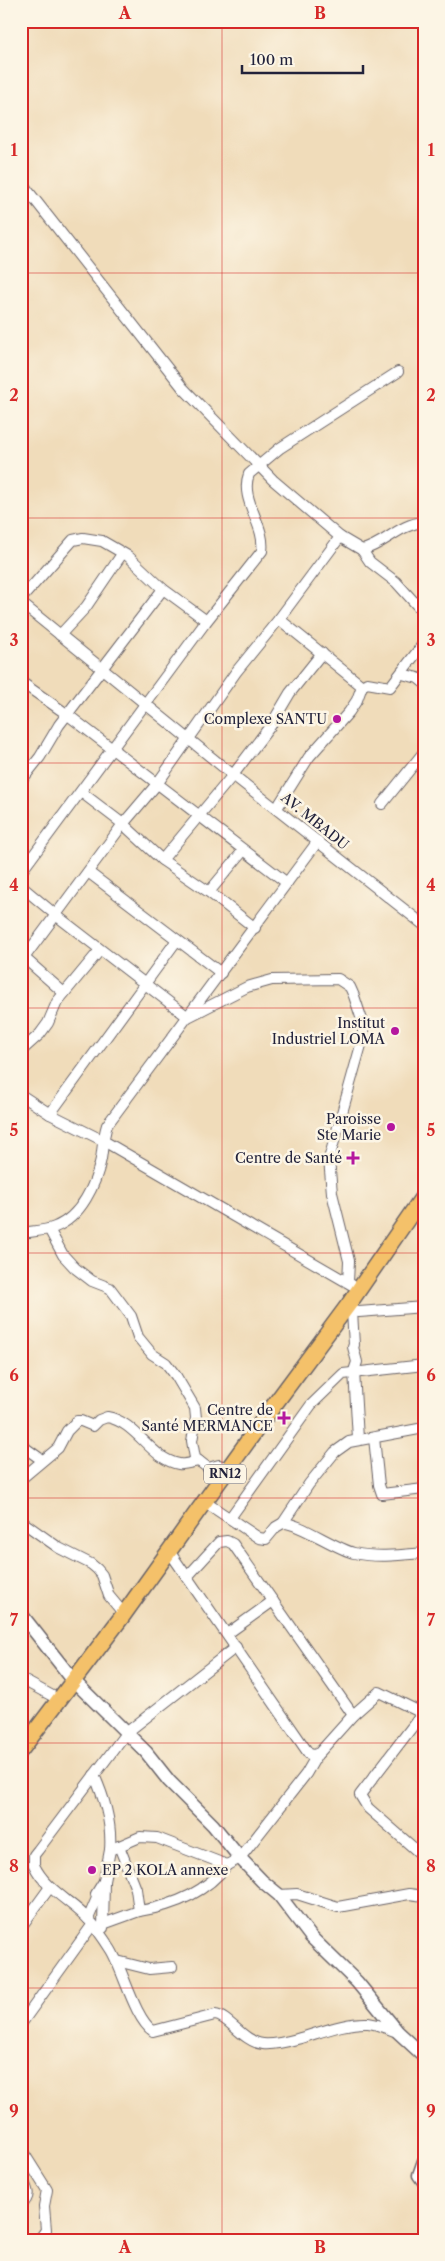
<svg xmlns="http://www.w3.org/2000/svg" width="445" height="2261" viewBox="0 0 445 2261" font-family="'Libre Caslon Text',serif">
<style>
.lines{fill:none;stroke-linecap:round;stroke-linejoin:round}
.minor-casing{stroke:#6a6367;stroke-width:12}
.tertiary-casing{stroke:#6a6367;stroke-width:15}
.primary-casing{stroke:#6a6367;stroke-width:18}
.minor{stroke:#fff;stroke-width:10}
.tertiary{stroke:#fff;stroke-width:12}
.primary{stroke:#f4c16a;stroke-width:15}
.grid{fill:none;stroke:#d62828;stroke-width:1;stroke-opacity:0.55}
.poi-dot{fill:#b5179e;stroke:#fcf5e5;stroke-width:2}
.labels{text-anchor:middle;stroke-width:5;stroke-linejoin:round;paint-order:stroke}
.shield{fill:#fcf5e5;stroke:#63616e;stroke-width:1}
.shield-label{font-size:12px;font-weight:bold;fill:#22223b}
.poi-label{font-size:14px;fill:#22223b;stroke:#fcf5e5;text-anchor:end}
.street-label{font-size:14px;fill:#22223b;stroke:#fcf5e5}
.neatline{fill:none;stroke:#d62828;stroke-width:2}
.grid-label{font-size:16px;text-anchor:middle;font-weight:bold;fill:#d62828}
</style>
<rect width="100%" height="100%" fill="#fcf5e5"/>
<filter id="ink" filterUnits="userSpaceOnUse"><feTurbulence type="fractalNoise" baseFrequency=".02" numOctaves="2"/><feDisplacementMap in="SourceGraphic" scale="10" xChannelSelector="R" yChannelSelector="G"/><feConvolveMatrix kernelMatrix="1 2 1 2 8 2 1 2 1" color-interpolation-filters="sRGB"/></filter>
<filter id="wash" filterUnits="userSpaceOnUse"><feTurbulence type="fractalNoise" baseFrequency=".0096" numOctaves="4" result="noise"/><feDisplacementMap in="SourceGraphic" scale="20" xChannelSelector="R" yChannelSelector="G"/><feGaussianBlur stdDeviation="1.12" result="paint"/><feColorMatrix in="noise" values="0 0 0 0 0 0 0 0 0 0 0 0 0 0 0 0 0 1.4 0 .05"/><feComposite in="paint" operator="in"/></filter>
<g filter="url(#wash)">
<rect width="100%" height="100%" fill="#f0dcba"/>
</g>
<g filter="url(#ink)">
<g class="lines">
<defs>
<g id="minor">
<path d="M21 182 183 388 273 480 340 537 362 550C384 545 399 524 424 522"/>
<path d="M362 550 370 562 396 582 424 613"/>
<path d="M21 599 73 540 83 538 102 541 128 556 163 589 204 619 205 623"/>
<path d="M21 603 233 775 424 925"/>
<path d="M279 619 362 686"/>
<path d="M60 635 86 607 122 554"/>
<path d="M402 674 418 678 424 683"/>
<path d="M21 682 68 715 287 883"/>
<path d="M21 781 40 757 59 725 163 589"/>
<path d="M81 792 123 824 162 860 209 892 255 928"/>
<path d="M382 804 424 752"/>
<path d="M277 808 309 757 349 712 357 700 362 686 367 683 390 687 424 643"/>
<path d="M162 860 233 775 271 725 290 693 322 653"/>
<path d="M21 872 205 623 262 551C266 525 239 500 249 474L280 448 398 372"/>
<path d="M88 872 221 973"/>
<path d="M21 886 57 916 188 1017 247 987 272 980 338 979 350 987 354 996 363 1023V1038L329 1159 332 1193 349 1261 348 1282"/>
<path d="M209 892 243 851"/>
<path d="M21 955 64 993"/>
<path d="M21 962 123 824 157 784 236 672 279 619 340 537"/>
<path d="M21 1051 40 1034 48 1023 57 1002 100 950"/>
<path d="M21 1095 50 1114 102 1140 352 1285"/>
<path d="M50 1114 177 940"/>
<path d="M49 1229 63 1255 75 1268 92 1281 110 1288 131 1316 138 1337 152 1354 166 1363 176 1376 195 1408 196 1418 192 1441 195 1458 208 1468 219 1465 228 1468"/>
<path d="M21 1233C32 1231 45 1231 55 1227 81 1217 96 1184 101 1159 103 1146 103 1138 107 1125L318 841"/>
<path d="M350 1307 352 1311 359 1312 424 1307"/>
<path d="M352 1311 354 1345 353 1347 357 1362 354 1371 358 1439"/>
<path d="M374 1438 379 1485 382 1494 424 1489"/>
<path d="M21 1445 42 1460"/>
<path d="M21 1479 58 1448 67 1431 77 1421H81L93 1426 99 1420 107 1417C137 1422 150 1459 179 1464 185 1465 192 1462 199 1461"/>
<path d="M205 1502 259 1538 266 1539 276 1527 283 1523 309 1484 335 1452 349 1442 424 1428"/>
<path d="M230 1518 311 1405 343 1374 424 1365"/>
<path d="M21 1521 59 1548 91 1564 97 1569 102 1575 109 1596 124 1614"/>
<path d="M283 1523C296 1521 336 1549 354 1553 377 1558 401 1555 424 1553"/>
<path d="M169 1551 309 1754 314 1755 319 1753 353 1715 379 1692 424 1714"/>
<path d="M187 1577 219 1542 227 1541 233 1544 353 1715"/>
<path d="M227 1634 273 1601"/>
<path d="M236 1647 126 1733 38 1850 34 1855V1865C45 1889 71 1901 88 1919 97 1928 104 1939 111 1950 123 1970 135 2019 153 2031L215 2015C229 2016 243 2042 263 2044 274 2045 286 2042 297 2039 319 2033 345 2022 368 2023 378 2024 388 2029 398 2032"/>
<path d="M21 1679 58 1699"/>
<path d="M422 1714 360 1795 368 1808 424 1857"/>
<path d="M94 1775C105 1799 112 1824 110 1850"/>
<path d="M279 1895 297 1894 338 1907 409 1894 424 1896"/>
<path d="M139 1911C173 1906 206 1892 227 1865"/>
<path d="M88 1919 97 1898 96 1894 104 1881 110 1850 140 1837 157 1838 227 1865 240 1858 306 1774 317 1755"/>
<path d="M103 1924 139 1911 136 1889 119 1846"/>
<path d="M21 1927 50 1887"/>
<path d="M103 1928 104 1881"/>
<path d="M117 1961 149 1969 172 1967"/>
<path d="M21 2024 93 1924"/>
<path d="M21 2131 23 2158"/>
<path d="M23 2152 47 2190 44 2206 46 2230 39 2240"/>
<path d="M21 2165C21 2168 21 2174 22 2178 26 2188 33 2195 21 2205"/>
</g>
<g id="tertiary">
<path d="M21 1614 73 1680 146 1752 169 1781 213 1825 240 1858 262 1881 279 1895 311 1937 357 1982 398 2032 424 2056"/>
<path d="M424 2161 419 2175 424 2182"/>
</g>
<path id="primary" d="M21 1750 124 1614 263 1420 349 1304 424 1195"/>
</defs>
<use href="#minor" class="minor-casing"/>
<use href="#tertiary" class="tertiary-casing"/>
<use href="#primary" class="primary-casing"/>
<use href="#minor" class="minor"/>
<use href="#tertiary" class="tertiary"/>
<use href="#primary" class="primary"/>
</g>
</g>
<path class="grid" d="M222 21V2240M21 273H424M21 518H424M21 763H424M21 1008H424M21 1253H424M21 1498H424M21 1743H424M21 1988H424"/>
<g class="poi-dot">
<circle cx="337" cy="719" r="5"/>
<circle cx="395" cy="1031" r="5"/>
<circle cx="391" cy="1127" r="5"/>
<path d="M350.5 1150.5h5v5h5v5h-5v5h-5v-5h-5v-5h5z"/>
<path d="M281.5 1410.5h5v5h5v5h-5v5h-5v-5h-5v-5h5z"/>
<circle cx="92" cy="1870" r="5"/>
</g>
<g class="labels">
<rect class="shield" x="204" y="1464.5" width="42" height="19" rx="4"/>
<g class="shield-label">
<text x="225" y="1478">RN12</text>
</g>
<g class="poi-label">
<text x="327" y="724">Complexe SANTU</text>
<text x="385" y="1028">Institut<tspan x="385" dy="16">Industriel LOMA</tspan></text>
<text x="381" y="1124">Paroisse<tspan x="381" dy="16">Ste Marie</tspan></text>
<text x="342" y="1163">Centre de Santé</text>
<text x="273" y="1415">Centre de<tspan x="273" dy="16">Santé MERMANCE</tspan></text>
<text x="102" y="1875" text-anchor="start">EP 2 KOLA annexe</text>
</g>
<g class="street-label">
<text transform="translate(315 821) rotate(39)" y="5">AV. MBADU</text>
</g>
</g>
<rect width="445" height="2261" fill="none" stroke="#fcf5e5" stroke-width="55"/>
<path d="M242 65v8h121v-8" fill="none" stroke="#22223b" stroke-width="2.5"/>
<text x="250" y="65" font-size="15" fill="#22223b" stroke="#fcf5e5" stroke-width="4" paint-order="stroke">100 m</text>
<rect x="28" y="28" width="390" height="2206" class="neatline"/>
<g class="grid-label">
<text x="125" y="19">A</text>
<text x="320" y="19">B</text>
<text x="14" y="156">1</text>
<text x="431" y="156">1</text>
<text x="14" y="401">2</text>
<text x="431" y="401">2</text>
<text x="14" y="646">3</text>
<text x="431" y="646">3</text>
<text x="14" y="891">4</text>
<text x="431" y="891">4</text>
<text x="14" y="1136">5</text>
<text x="431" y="1136">5</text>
<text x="14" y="1381">6</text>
<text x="431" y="1381">6</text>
<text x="14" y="1626">7</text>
<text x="431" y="1626">7</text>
<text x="14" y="1872">8</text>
<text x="431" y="1872">8</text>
<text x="14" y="2117">9</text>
<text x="431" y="2117">9</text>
<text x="125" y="2253">A</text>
<text x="320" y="2253">B</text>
</g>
</svg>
